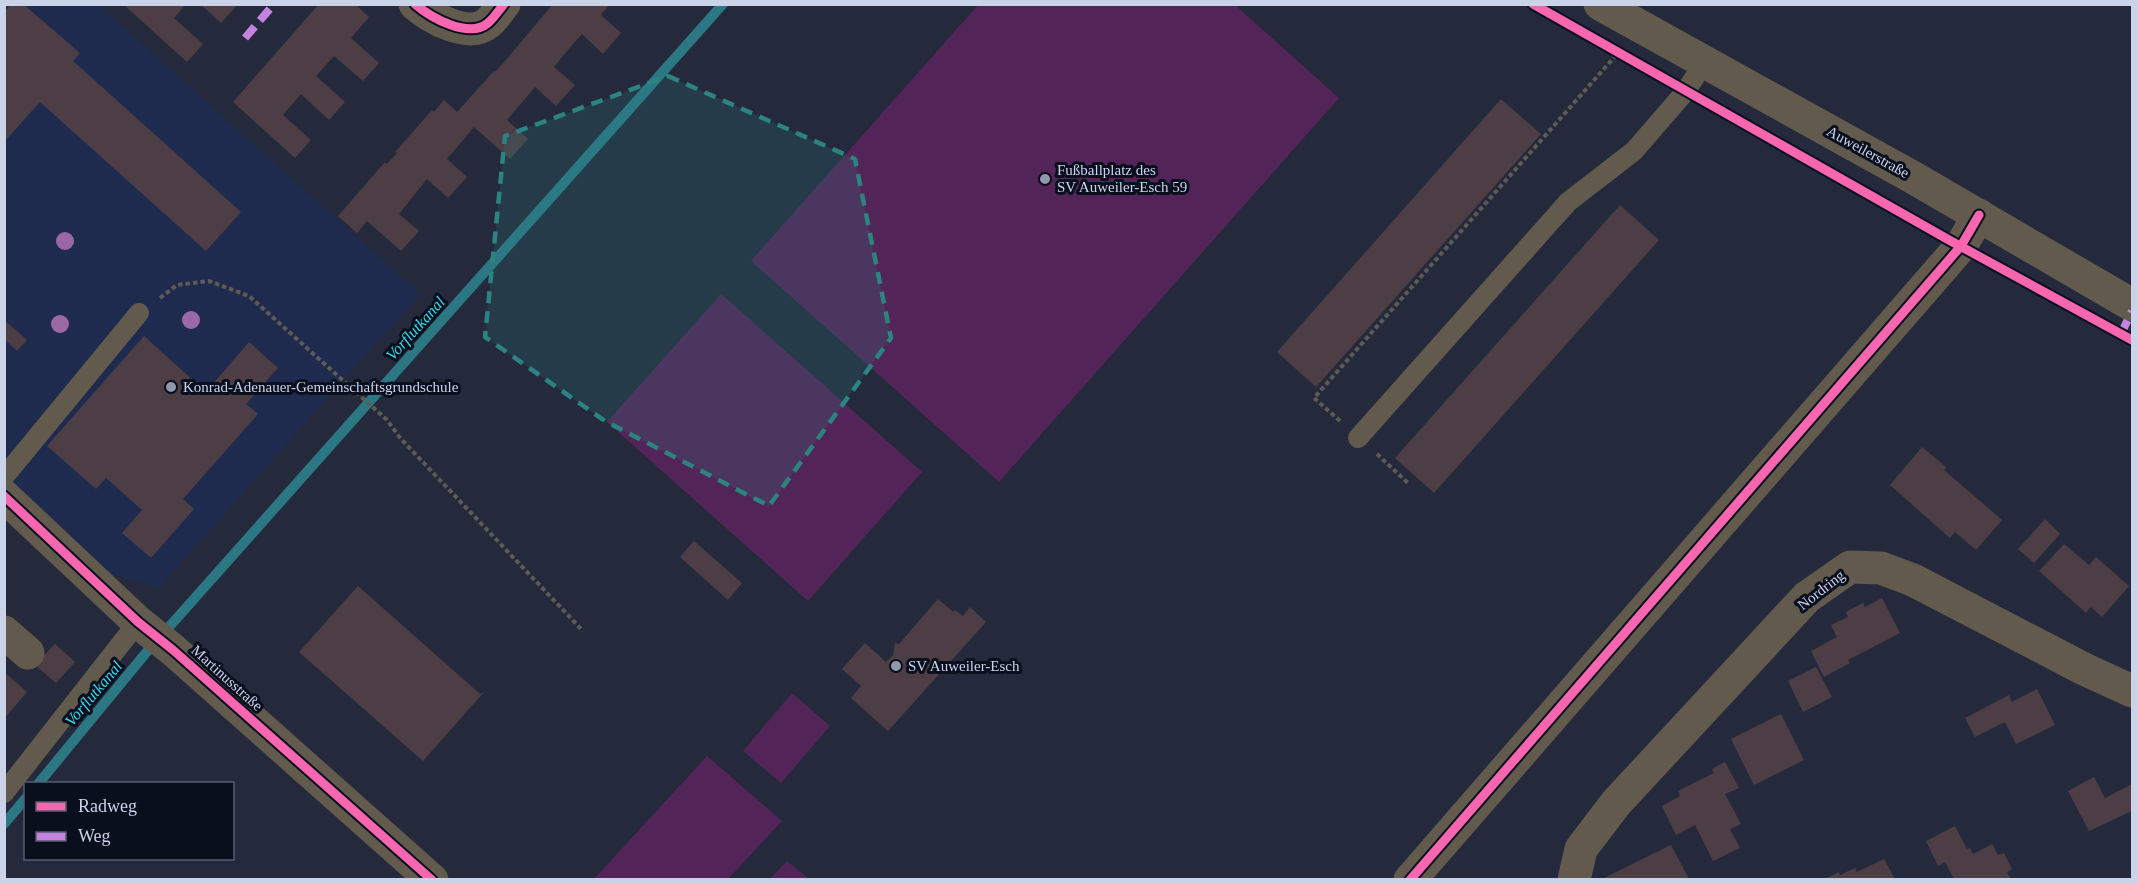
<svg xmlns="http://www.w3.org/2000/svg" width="2137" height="884" viewBox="0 0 2137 884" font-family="'Times New Roman',serif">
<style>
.built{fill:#1e2b4f}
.green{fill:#532457}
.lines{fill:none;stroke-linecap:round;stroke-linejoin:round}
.stream{stroke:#2b7783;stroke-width:10}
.building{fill:#4d3e46}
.path{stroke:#5e5b56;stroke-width:4;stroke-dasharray:4.5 3;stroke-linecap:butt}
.service{stroke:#615a4d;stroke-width:20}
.minor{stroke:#615a4d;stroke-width:33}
.tertiary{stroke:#615a4d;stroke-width:33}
.quiet{stroke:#c483df;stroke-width:8;stroke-dasharray:15 8;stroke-linecap:butt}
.cycleway-casing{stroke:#0a0f1e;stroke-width:13}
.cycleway{stroke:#f766af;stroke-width:9}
.tree{fill:#9a69a5}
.marked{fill:#2b8480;fill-opacity:0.2;stroke:#2b8480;stroke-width:4.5;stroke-dasharray:12 8;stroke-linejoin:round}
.poi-dot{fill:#9098ac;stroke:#0a0f1e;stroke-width:2}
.labels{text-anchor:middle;stroke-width:6;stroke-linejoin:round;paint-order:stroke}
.street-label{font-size:15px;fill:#cad3e8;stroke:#0a0f1e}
.poi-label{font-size:15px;fill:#cad3e8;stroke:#0a0f1e;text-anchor:start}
.water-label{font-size:16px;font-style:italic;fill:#35dbed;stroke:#0a0f1e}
</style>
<rect width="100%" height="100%" fill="#242a3c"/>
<path class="built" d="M4 5H98L420 294 158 588 106 573 5 480Z"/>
<g class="green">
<path d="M978 5H1235L1339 98 999 482 751 261Z"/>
<path d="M721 294 922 472 808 601 607 422Z"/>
<path d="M792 693 830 726 781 783 743 751Z"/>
<path d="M707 756 782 821 728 879H594Z"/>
<path d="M787 861 809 879H770Z"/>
</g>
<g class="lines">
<g class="stream">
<path d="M38 784 145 654 723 4"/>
<path d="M4 824 26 798"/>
</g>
</g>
<g class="building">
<path d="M11 4H23L80 53 73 61 241 212 206 251 40 102 4 142V12Z"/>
<path d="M123 4H186L174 18 203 44 187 62Z"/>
<path d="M200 4H238L221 23Z"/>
<path d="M319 4H355L369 17 351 38 379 63 363 81 334 56 316 76 345 102 329 120 301 94 283 115 311 140 295 158 233 102Z"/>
<path d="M553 4H610L601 15 621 33 603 54 582 34 572 45 554 67 575 85 556 106 535 87 507 120 528 139 510 159 474 127 447 159 467 177 448 198 427 179 399 214 419 231 401 251 367 221 357 233 338 216 385 162 387 164 397 153 395 152 432 110 434 112 444 100 457 112 494 71 495 72 505 61Z"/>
<path d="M1501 99 1541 134 1316 387 1277 352Z"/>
<path d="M1620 205 1659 240 1434 493 1395 458Z"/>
<path d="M4 320 27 340 17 351 4 339Z"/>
<path d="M144 336 206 392 249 342 278 368 246 404 258 414 183 499 194 509 151 558 122 533 142 510 106 478 96 489 47 446Z"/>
<path d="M1922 447 1946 467 1944 470 2002 520 1976 550 1955 532 1950 538 1890 485Z"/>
<path d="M2045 519 2060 534 2034 563 2018 549Z"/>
<path d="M694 541 742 583 728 600 680 557Z"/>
<path d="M2064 544 2089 565 2096 557 2129 586 2102 617 2091 607 2086 613 2039 571Z"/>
<path d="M358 586 480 694 484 692 423 761 299 652Z"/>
<path d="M1882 598 1900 633 1848 660 1850 663 1824 677 1811 651 1837 637 1831 625 1848 617 1846 612 1863 603 1865 607Z"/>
<path d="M938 599 953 612 955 610 963 616 970 607 986 622 888 731 851 698 861 686 842 669 865 643 886 662 893 655 895 643 899 644Z"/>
<path d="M55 644 75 662 56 683 35 665Z"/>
<path d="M1816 667 1832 697 1803 712 1788 681Z"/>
<path d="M4 672 27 692 4 719Z"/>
<path d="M2037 689 2055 725 2016 744 2005 722 1975 737 1965 718 2009 695 2012 702Z"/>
<path d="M1781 714 1804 760 1754 785 1731 739Z"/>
<path d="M1725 762 1739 788 1725 794 1741 824 1730 829 1740 848 1713 861 1695 825 1676 835 1662 806 1680 796 1678 791 1714 773 1712 769Z"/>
<path d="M2094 777 2105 798 2132 784V811L2089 831 2068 791Z"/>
<path d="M1955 826 1967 849 1970 848 1973 854 1992 844 1998 855 2004 853 2012 869 2007 872 2011 879H1954L1945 862 1938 866 1926 841Z"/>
<path d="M1671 845 1689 879H1602Z"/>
<path d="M1884 859 1895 879H1824L1839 872 1840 875 1855 868 1857 872Z"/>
</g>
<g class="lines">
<g class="path">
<path d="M160 298 177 285 209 281 249 296 387 420 401 439 583 631"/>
<path d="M1340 421 1314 398 1618 53"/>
<path d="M1377 454 1409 484"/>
</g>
<g class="service">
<path d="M1358 438 1568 202 1634 151 1685 92 1704 63"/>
<path d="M4 477 139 313"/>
<path d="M4 793 138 622"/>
</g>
<g class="minor">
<path d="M415 4C431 18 469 39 488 23 494 18 499 10 504 4"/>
<path d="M4 496 138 622 173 650 432 880"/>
<path d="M4 632 28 653"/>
<path d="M1410 880 1961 246 1979 215"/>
<path d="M1574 880 1581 849 1616 803 1807 597 1850 567 1881 568 1913 580 2084 669 2132 691"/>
</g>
<path class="tertiary" d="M1600 4 1914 178 2132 305"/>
<g class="quiet">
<path d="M245 38 274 4"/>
<path d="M2121 334 2132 311"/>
</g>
<defs>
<g id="cycleway">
<path d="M415 4C431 18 469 39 488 23 494 18 499 10 504 4"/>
<path d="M1533 4 1949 240 2132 340"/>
<path d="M4 496 138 622 173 650 432 880"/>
<path d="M1410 880 1961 246 1979 215"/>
</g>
</defs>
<use href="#cycleway" class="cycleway-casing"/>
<use href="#cycleway" class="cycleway"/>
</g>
<g class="tree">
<circle cx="65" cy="241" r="9"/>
<circle cx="191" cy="320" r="9"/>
<circle cx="60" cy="324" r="9"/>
</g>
<path class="marked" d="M668 76 855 159 891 338 769 506 605 421 485 337 505 136Z"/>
<g class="poi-dot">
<circle cx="1045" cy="179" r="6"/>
<circle cx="171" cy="387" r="6"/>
<circle cx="896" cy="666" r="6"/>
</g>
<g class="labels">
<g class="street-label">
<text transform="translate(1868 152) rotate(29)" y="5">Auweilerstraße</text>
<text transform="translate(1821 590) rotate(-38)" y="5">Nordring</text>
<text transform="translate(227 678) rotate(42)" y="5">Martinusstraße</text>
</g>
<g class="poi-label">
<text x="1057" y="175">Fußballplatz des<tspan x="1057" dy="17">SV Auweiler-Esch 59</tspan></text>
<text x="183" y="392">Konrad-Adenauer-Gemeinschaftsgrundschule</text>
<text x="908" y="671">SV Auweiler-Esch</text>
</g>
<g class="water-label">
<text transform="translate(415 328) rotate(-48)" y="6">Vorflutkanal</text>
<text transform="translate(93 693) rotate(-50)" y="6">Vorflutkanal</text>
</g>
</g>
<rect width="2137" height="884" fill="none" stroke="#cad3e8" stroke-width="12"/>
<rect x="24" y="782" width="210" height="78" fill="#0a0f1e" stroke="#575d6f" stroke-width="1.5"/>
<rect x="36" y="802" width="30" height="9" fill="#f766af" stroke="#575d6f" stroke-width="1.5"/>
<text x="78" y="812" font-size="18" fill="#cad3e8">Radweg</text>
<rect x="36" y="832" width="30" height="9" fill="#c483df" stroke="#575d6f" stroke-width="1.5"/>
<text x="78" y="842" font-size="18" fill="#cad3e8">Weg</text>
</svg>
